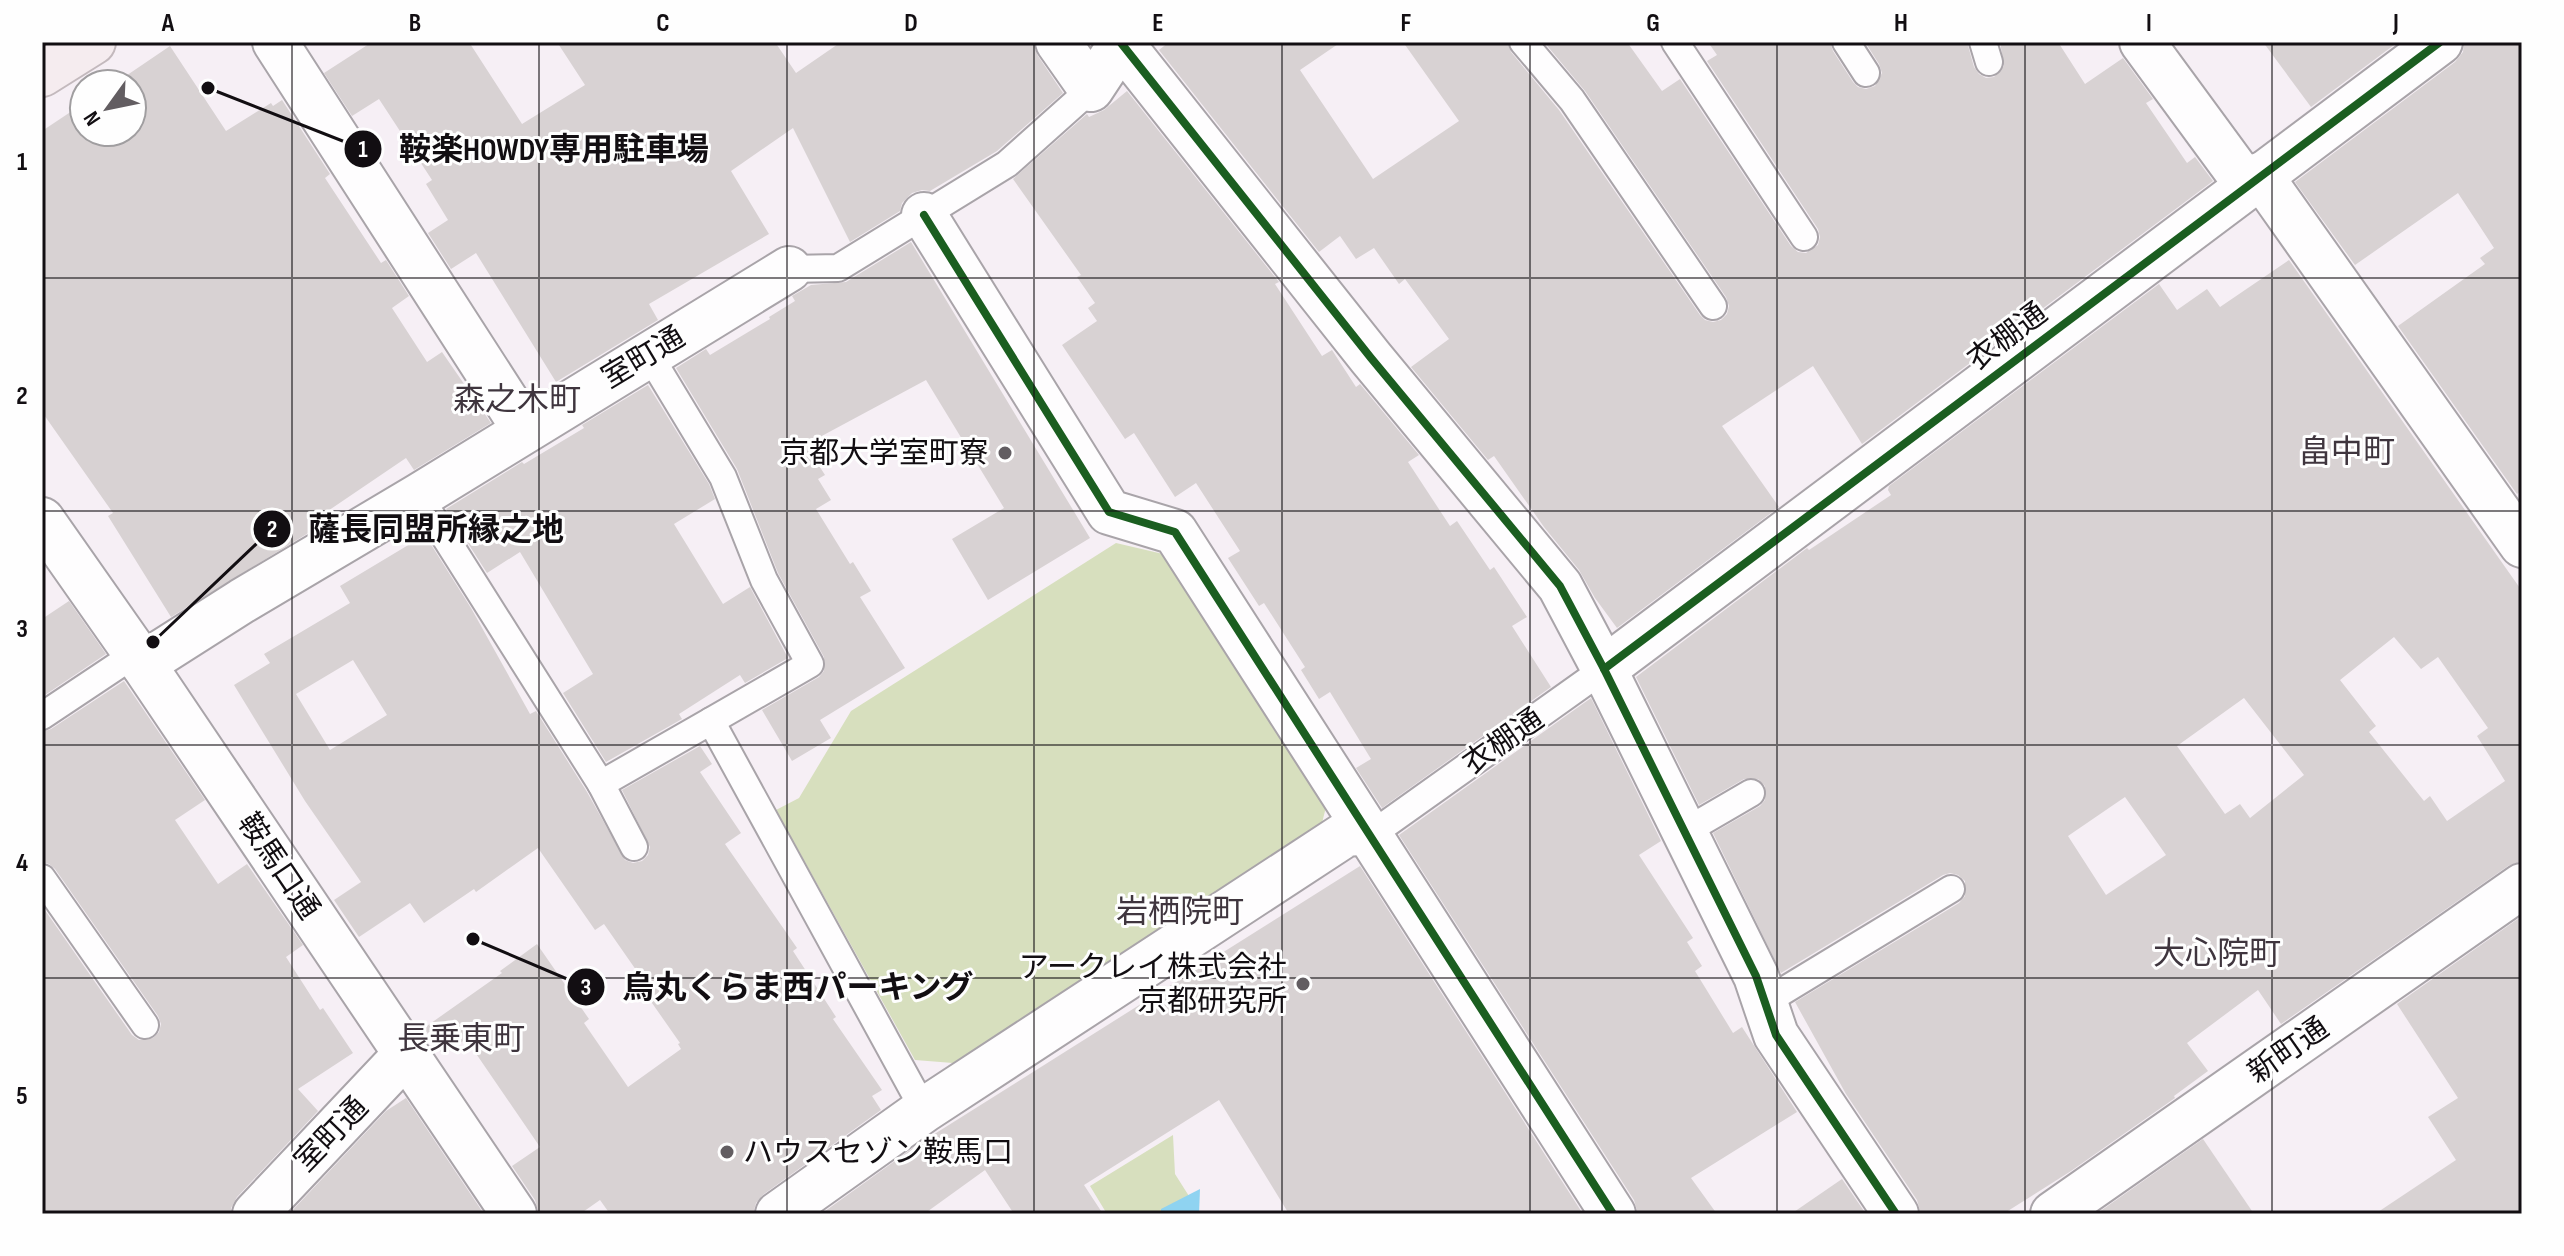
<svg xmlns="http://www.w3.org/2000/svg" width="2564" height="1256" viewBox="0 0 2564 1256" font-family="'Sofia Sans Condensed','Noto Sans JP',sans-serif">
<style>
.green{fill:#d7dfbe}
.water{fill:#8fd3f1}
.building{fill:#d8d2d3;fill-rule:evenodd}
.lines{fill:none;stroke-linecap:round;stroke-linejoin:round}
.lane-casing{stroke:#a9a4a9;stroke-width:30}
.street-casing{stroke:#a9a4a9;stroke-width:48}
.highway-casing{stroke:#c3b9bd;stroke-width:48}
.lane{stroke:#fefdfe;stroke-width:26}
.street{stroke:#fefdfe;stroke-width:44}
.highway{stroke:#f5ecef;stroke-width:44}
.cycleway-casing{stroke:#fefefe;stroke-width:13}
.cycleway{stroke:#1b5e20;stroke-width:8}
.grid{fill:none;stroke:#120e12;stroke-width:2;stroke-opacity:0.55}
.poi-dot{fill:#625d61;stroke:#fefefe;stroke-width:3}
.labels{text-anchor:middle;stroke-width:6;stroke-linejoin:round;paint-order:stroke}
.street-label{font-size:30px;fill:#120e12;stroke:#fefefe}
.poi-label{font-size:30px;fill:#120e12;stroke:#fefefe;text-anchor:end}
.neighbourhood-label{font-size:32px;fill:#3f353e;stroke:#fefefe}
.leader{fill:none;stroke:#120e12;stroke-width:3}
.callout-dot{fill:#120e12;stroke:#fefefe;stroke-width:3}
.mark-label{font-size:24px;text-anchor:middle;font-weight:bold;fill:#fff}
.callout-label{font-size:32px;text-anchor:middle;font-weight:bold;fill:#120e12;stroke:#fefefe;stroke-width:6;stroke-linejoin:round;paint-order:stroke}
.neatline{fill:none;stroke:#120e12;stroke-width:3}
.grid-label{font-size:26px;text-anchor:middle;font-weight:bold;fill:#120e12}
</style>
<rect width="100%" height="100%" fill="#f6eff5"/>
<g class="green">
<path d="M1116 543 1163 554 1326 807 1321 827 953 1063 915 1060 776 810 799 798 851 711Z"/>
<path d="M1173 1135 1175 1174 1194 1204 1187 1214H1107L1090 1186Z"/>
</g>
<path class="water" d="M1200 1189 1199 1214H1161V1209Z"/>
<g class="building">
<path d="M372 42H469L522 124 585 85 557 42H775L796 73 841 42H1033L1038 56 1063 93 997 151 930 191 922 190 912 193 902 203 900 211 850 242 793 128 731 171 769 234 649 304 658 320 556 382 476 253 451 269 428 233 448 220 426 184 432 180 379 99 352 116 324 73Z"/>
<path d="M1169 42H1341L1300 70 1373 179 1459 121 1403 42H1507L1511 52 1559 110 1700 315 1705 320 1713 322 1721 320 1727 314 1729 306 1726 297 1585 91 1544 42H1627L1662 91 1680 79 1791 246 1798 252 1806 253 1818 245 1820 237 1818 229 1707 61 1717 55 1708 42H1830L1833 51 1853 82 1858 87 1866 89 1875 86 1882 73 1879 64 1865 42H1967L1974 67 1979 74 1986 78 1994 77 2004 66 2000 42H2058L2085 84 2123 58 2153 99 2146 103 2187 163 2195 157 2213 181 1862 444 1813 366 1722 426 1779 507 1617 628 1595 598 1579 570 1544 527 1494 456 1488 460 1411 367 1449 339 1405 279 1399 284 1374 248 1356 259 1340 236 1319 252 1159 50Z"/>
<path d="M2263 42H2398L2311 107Z"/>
<path d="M2464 42H2522V490L2517 494 2398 326 2485 264 2480 258 2494 248 2458 193 2355 265 2295 182 2455 62 2463 52Z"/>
<path d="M170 46 226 131 271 103 273 106 282 100 330 174 325 178 381 263 386 260 409 296 392 308 427 362 442 352 491 423 414 470 406 458 319 517 323 524 171 617 108 516 113 513 42 412V131L84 103V132H132V84H114Z"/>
<path d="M1127 91 1279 282 1275 284 1322 356 1332 350 1356 387 1360 384 1419 455 1408 462 1450 526 1457 521 1490 570 1494 567 1527 617 1512 626 1551 687 1382 808 1356 768 1371 759 1330 692 1319 699 1301 670 1305 667 1264 603 1259 606 1228 558 1240 551 1196 483 1175 497 1134 433 1125 439 1062 345 1097 321 1088 308 1095 303 1077 277 1081 275 1013 179 1087 114 1089 117 1104 110Z"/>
<path d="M911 242 1090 538 988 600 952 539 1004 508 926 380 818 438 826 450 814 458 825 475 818 479 831 500 816 509 850 564 853 562 871 591 860 597 905 668 820 720 831 738 792 761 762 710 819 677 824 671V657L778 573 737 469 676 368 706 349 710 355 770 319 769 317 795 301 792 296 811 285 846 282Z"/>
<path d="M2289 260 2522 591V861L2508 866 2281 1024 2258 990 2187 1043 2208 1071 2174 1096 2175 1098 2071 1171 2003 1214H1921L1917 1200 1846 1094 1795 1002 1959 903 1965 896V881L1958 875 1950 873 1943 875 1781 973 1713 833 1760 806 1765 800V786L1758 779H1744L1699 805 1636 677 1807 548 1809 550 1891 495 1888 490 1889 486 2159 284 2177 310 2207 289 2220 307ZM2394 637 2421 669 2438 657 2488 728 2477 736 2505 781 2447 821 2430 796 2424 801 2369 732 2376 726 2340 680ZM2244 698 2304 775 2250 818 2240 804 2225 814 2177 746ZM2125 797 2166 855 2106 895 2068 836Z"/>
<path d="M648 385 709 484 715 499 674 524 723 604 750 587 788 658 745 683 740 675 679 714 682 719 606 762 563 693 593 674 520 552 487 573 446 509 522 462 524 464 584 428 582 425Z"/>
<path d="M425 535 471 608 530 714 536 711 587 792 625 860 633 863 642 861 648 855 650 847 622 790 700 746 712 764 700 772 741 833 725 844 797 948 793 951 836 1017 833 1019 882 1090 872 1096 881 1110 764 1194 756 1203 753 1214H610L600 1200 580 1214H539L535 1200 512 1166 540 1147 466 1039 443 1055 424 1028 502 973 500 971 537 944 589 1019 584 1023 628 1087 681 1049 678 1044 680 1043 645 993 650 990 604 924 595 930 538 848 476 892 474 889 424 923 410 903 359 937 334 900 361 882 305 801 234 685 270 663 264 654 350 603 340 586ZM353 660 387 715 330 750 296 694Z"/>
<path d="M69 601 106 654 42 697V619Z"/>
<path d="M124 681 205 800 175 820 218 884 247 864 303 945 286 957 320 1010 323 1008 353 1053 298 1089 318 1111 237 1197 231 1208V1214H42V906L132 1035 139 1040 153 1038 159 1032 161 1024 158 1016 55 869 49 864 42 862V732L51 729Z"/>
<path d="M1591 698 1661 841 1639 855 1693 938 1687 942 1702 966 1695 971 1733 1033 1742 1027 1797 1112 1691 1178 1717 1214H1638L1634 1200 1399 835Z"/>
<path d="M1360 866 1583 1214H1289L1219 1100 1084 1185 1103 1214H1014L985 1170 924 1214H821L917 1145Z"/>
<path d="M2522 916V1214H2375L2456 1160 2428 1117 2458 1098 2397 1004Z"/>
<path d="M406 1098 484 1214H289L386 1111Z"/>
<path d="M2203 1139 2254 1214H2100L2099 1212Z"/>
<path d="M1842 1179 1866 1214H1791Z"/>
</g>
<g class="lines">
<defs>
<g id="lane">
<path d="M1523 42 1572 100 1713 306"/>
<path d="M1675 42 1804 237"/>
<path d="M1846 42 1866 73"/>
<path d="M1983 42 1989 62"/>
<path d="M789 269 838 268 1007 164 1091 89"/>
<path d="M648 353 723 477 764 580 810 664 711 721"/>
<path d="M419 496 601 784 711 721 924 1110"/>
<path d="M42 716 135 654"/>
<path d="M601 784 634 847"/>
<path d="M1368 832 1382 827 1604 669"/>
<path d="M1684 832 1751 793"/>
<path d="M42 878 145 1025"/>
<path d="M1765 1002 1951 889"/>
</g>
<g id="street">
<path d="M275 42 525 430"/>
<path d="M1058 42 1091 89 1122 42"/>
<path d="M2142 42 2247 185"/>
<path d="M1121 43 1371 358 1560 586 1604 669 1756 976 1776 1035 1896 1214"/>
<path d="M2260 175 2522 545"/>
<path d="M924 215 1109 512 1175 532 1613 1214"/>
<path d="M42 520 143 664 514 1214"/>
<path d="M143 664 242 601 419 496 789 269"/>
<path d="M1604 669 2440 42"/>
<path d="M255 1214 406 1054"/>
<path d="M778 1214 924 1110 1346 834 1368 832"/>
<path d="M2053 1214 2522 886"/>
</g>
<path id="highway" d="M42 74 93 42"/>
</defs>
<use href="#lane" class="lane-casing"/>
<use href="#street" class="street-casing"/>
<use href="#highway" class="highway-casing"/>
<use href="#lane" class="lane"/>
<use href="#street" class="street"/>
<use href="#highway" class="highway"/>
<defs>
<g id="cycleway">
<path d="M1121 43 1371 358 1560 586 1604 669 1756 976 1776 1035 1896 1214"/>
<path d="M924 215 1109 512 1175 532 1613 1214"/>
<path d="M1604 669 2440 42"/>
</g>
</defs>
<use href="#cycleway" class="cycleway-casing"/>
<use href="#cycleway" class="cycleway"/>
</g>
<path class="grid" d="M292 42V1214M539 42V1214M787 42V1214M1034 42V1214M1282 42V1214M1530 42V1214M1777 42V1214M2025 42V1214M2272 42V1214M42 278H2522M42 511H2522M42 745H2522M42 978H2522"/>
<g class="poi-dot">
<circle cx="1005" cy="453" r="8"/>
<circle cx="1303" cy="984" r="8"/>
<circle cx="727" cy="1152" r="8"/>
</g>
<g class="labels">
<g class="street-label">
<text transform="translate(2007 336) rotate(-37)" y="10">衣棚通</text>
<text transform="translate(643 357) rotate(-31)" y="10">室町通</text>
<text transform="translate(1503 741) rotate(-35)" y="10">衣棚通</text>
<text transform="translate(279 866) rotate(56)" y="10">鞍馬口通</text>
<text transform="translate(2288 1050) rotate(-35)" y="10">新町通</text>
<text transform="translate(331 1134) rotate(-46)" y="10">室町通</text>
</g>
<g class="poi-label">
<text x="989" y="463">京都大学室町寮</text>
<text x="1287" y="977">アークレイ株式会社<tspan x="1287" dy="34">京都研究所</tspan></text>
<text x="743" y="1162" text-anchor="start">ハウスセゾン鞍馬口</text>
</g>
<g class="neighbourhood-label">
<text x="517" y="410">森之木町</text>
<text x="2347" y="462">畠中町</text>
<text x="1180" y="922">岩栖院町</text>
<text x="2217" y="964">大心院町</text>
<text x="461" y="1049">長乗東町</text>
</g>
</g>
<path class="leader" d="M208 88L363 149M153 642L272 529M473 939L586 987"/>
<g class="callout-dot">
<circle cx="208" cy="88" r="8"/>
<circle cx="153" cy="642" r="8"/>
<circle cx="473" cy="939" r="8"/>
<circle cx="363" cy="149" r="20"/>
<circle cx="272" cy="529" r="20"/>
<circle cx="586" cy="987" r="20"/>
</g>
<g class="mark-label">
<text x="363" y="157">1</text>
<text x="272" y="537">2</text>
<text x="586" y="995">3</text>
</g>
<g class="callout-label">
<text x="554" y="160">鞍楽HOWDY専用駐車場</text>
<text x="436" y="540">薩長同盟所縁之地</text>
<text x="798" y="998">烏丸くらま西パーキング</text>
</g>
<rect width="2564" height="1256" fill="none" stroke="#fefefe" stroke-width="88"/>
<g transform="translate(108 108) rotate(237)"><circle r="38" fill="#fefefe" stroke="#a09ea0" stroke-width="2"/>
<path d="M0-6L14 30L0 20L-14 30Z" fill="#625d61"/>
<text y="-12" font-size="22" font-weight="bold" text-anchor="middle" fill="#120e12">N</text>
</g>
<rect x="44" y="44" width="2476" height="1168" class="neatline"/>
<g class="grid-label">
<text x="168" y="31">A</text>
<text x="415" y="31">B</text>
<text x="663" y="31">C</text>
<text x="911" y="31">D</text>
<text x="1158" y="31">E</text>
<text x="1406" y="31">F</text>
<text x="1653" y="31">G</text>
<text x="1901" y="31">H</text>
<text x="2149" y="31">I</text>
<text x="2396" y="31">J</text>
<text x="22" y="170">1</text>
<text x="22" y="404">2</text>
<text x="22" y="637">3</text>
<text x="22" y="871">4</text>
<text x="22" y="1104">5</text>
</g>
</svg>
